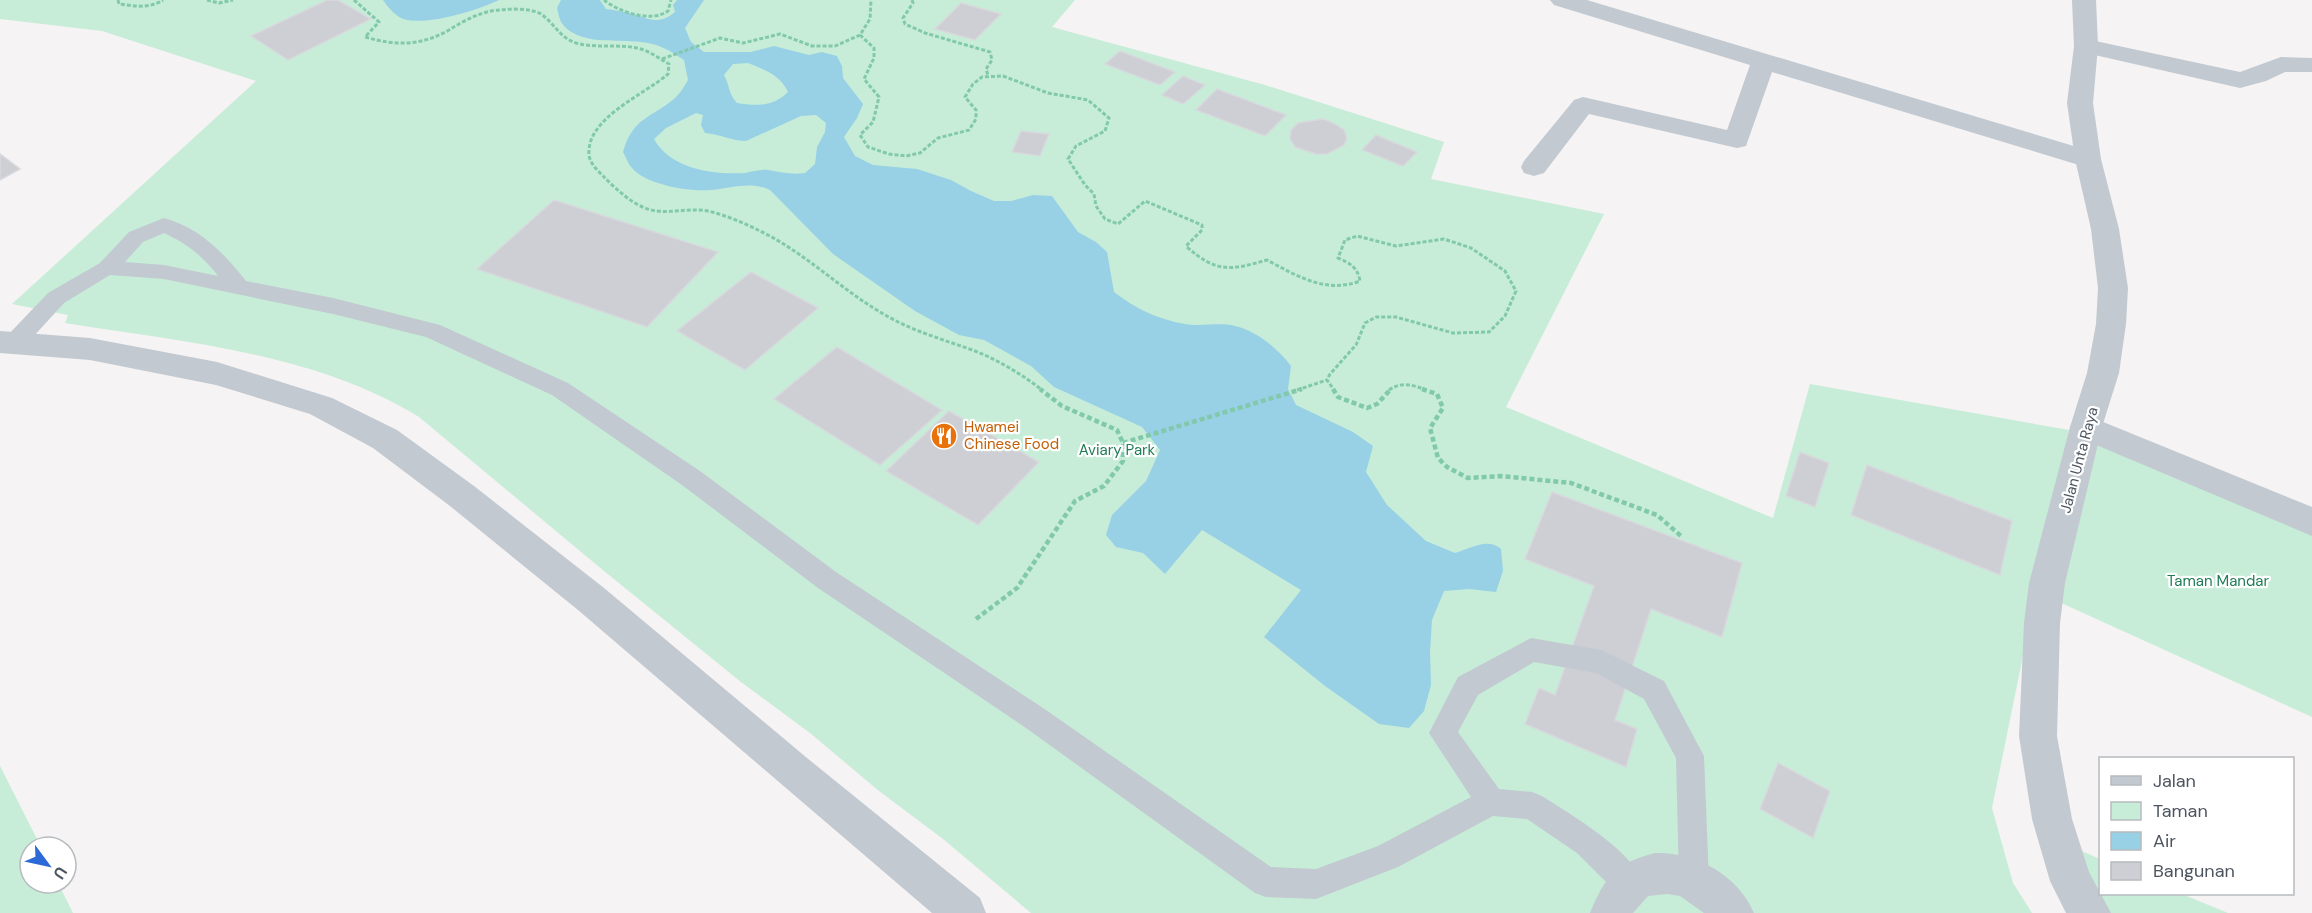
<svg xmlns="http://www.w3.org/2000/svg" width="2312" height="913" viewBox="0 0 2312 913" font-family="'DM Sans',sans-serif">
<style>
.green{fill:#c7edd8}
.water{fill:#98d0e6;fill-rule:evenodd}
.building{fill:#cdcfd4;stroke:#d7d9dd;stroke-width:1.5}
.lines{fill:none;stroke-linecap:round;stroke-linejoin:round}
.path-far1{stroke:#81c9aa;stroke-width:3;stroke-dasharray:4 2;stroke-linecap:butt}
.path{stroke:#81c9aa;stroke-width:4.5;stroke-dasharray:5 3;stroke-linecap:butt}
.service{fill:#c2c9d0;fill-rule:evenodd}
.minor{fill:#c2c9d0;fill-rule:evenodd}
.tertiary{fill:#c2c9d0;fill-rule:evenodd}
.labels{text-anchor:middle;stroke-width:4.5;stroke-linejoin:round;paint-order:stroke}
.food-label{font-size:15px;fill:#c56008;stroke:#fff;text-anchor:start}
.park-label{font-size:15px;fill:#207c55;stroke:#fff}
.street-label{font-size:15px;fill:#4c545f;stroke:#fff}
</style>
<rect width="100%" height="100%" fill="#f5f3f3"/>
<g class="green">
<path d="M0 0H1075L1052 27 1265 85 1444 142 1431 179 1604 214 1506 407 1773 518 1810 384 2069 430 1992 808 2013 883 2032 913H1031L943 839 879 791 810 733 741 682 604 571 419 417C315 353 184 342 65 323L68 315 12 304 256 81 102 31 0 19Z"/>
<path d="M2075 429 2312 529V717L2059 602Z"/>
<path d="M0 766 41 847H30V883H58L73 913H0Z"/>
<path d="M2036 831 2100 859V894H2182L2228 913H2095Z"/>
</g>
<g class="water">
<path d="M383 0H499C479 10 419 29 399 17 393 13 387 6 383 0Z"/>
<path d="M561 0H600L606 9C613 10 622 11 629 13 647 17 657 27 675 12L673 5 677 0H704L685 28 691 42 704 52H751L774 46 809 55 822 52 837 56 842 66 843 78 863 104 857 118 844 137 855 156 873 165 917 169 951 180 971 191 994 201H1011L1033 195 1052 196 1078 232 1096 242 1107 252 1114 292C1136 309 1157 319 1185 324 1201 327 1219 322 1235 326 1257 331 1278 349 1291 366L1288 389 1296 405 1353 432 1373 446 1366 472 1387 505 1426 541 1455 553C1470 549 1488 537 1501 549L1503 571 1496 592 1469 589 1444 591 1432 620 1430 652 1431 685 1424 711 1409 728 1379 724 1325 686 1264 637 1301 590 1202 530 1165 574 1143 553 1116 547 1106 535 1112 515 1146 481 1160 450 1142 427 1054 387 1031 366 984 340 959 335 915 311 833 254 770 190C751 181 732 188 711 190 690 192 646 185 632 168 628 164 626 157 623 152 633 118 649 119 674 99 679 95 684 87 688 80L684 60C671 51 657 43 641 42 617 39 577 46 561 22 559 18 558 12 557 8ZM748 63C765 70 780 75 788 92 773 107 756 106 737 103 728 93 730 86 724 75L733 64ZM696 113 703 115 701 125 705 133C720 134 732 141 746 141L801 116 816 115 826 123 825 132 817 147 815 164 805 173C791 175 781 172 768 170 761 169 752 172 745 173 714 175 670 169 654 139L666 128Z"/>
</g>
<g class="building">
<path d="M327 0H338L371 19 288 60 251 36Z"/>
<path d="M961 3 1001 14 975 40 935 29Z"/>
<path d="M1120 51 1175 72 1160 85 1105 64Z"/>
<path d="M1183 76 1205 85 1183 104 1162 95Z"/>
<path d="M1217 89 1286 115 1265 136 1196 110Z"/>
<path d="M1323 119 1335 124 1344 130 1347 138 1344 145 1327 154H1316L1295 147 1290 139 1291 130 1298 123Z"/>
<path d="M1021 131 1049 134 1040 156 1012 152Z"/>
<path d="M1376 135 1417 152 1403 166 1362 150Z"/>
<path d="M0 154 20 169 0 180Z"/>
<path d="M554 200 718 252 647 327 477 269Z"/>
<path d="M751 272 818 308 745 370 677 331Z"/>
<path d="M837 347 942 410 880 465 774 399Z"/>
<path d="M949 411 1039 462 978 525 886 471Z"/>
<path d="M1800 452 1829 463 1815 507 1786 496Z"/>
<path d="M1867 465 2012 521 2000 575 1851 515Z"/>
<path d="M1552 492 1742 563 1722 637 1651 609 1615 720 1637 729 1626 767 1525 724 1539 688 1555 695 1594 586 1525 559Z"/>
<path d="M1778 763 1830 791 1813 838 1760 809Z"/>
</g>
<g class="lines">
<g class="path-far1">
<path d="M118 0 119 4C134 6 149 9 163 0"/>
<path d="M207 0 219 3 233 0"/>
<path d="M354 0 379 22 365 37C396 46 421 46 449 30 462 22 476 14 491 11 504 9 529 7 541 14 555 24 559 37 576 43 597 49 620 43 641 49 651 52 660 59 669 64L668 74C644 95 586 118 589 155 590 164 599 172 604 177 618 191 637 209 657 211 676 213 693 207 712 212 727 216 744 223 758 230 805 252 842 291 887 316 915 332 945 340 975 351 998 360 1023 375 1042 390"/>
<path d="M604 0C619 12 651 23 668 11L671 0"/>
<path d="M912 0 913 3 903 18 905 24 925 33 990 52 992 60 986 69 988 75"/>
<path d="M860 35 874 48V58L864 79 879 97 873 122 860 135 868 147 889 154 906 156 920 153 938 138 969 130 976 119V110L965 97 973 84 982 77 1003 76 1048 93 1088 100 1109 118 1105 131 1076 146 1068 159 1085 185 1094 194 1096 206 1105 219 1118 224 1145 201 1202 225V230L1186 246C1217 274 1231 270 1267 260 1297 276 1326 294 1360 281 1358 268 1350 263 1338 258L1345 240 1357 236 1396 246 1444 239 1471 248 1505 271 1516 291 1505 316 1489 332 1453 333 1396 317H1376L1365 323 1356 345 1330 374 1327 380 1334 390"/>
<path d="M662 59 720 38 743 43 780 34 812 46H835L860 35 870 19 871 0"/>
<path d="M1297 390 1327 380"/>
<path d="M1389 390C1402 381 1413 385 1426 390"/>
</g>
<g class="path">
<path d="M1333 389 1338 397 1367 408 1377 404 1391 389"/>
<path d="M1422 389 1437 394 1443 408 1430 428 1438 458 1447 467 1468 478 1501 476 1571 483 1657 515 1681 536"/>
<path d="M1123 443 1302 389"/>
<path d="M976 619 1017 588 1075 501 1104 486 1123 461V443L1117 430 1062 406 1040 389"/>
</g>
<path class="service" d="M164 218C200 228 223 252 246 281L333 298 440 325 568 383 700 471 836 572 1046 710 1271 867 1316 869 1378 846 1471 797 1429 733 1458 677 1531 638 1601 650 1664 681 1704 756 1709 881 1705 892 1694 896 1683 892 1679 881 1676 758 1644 699 1596 673 1534 662 1478 695 1458 732 1499 789 1532 792 1542 796C1573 816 1630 849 1644 883L1640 894 1629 898 1618 894 1577 853 1527 819 1493 816 1398 867 1316 899 1266 897 1255 893 1026 728 818 588 682 485 552 395 426 337 333 314 164 279 110 275 64 303 22 349 14 351 6 349 3 343 6 337 48 293 100 263 129 232ZM164 233C186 243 203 256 218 276L164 265 125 262 143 242Z"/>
<g class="minor">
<path d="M1550 0H1587L2097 153 2101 159 2097 165 2088 167 2079 165 1772 72 1746 146 1737 148 1589 114 1544 173 1534 176 1524 173 1521 167 1524 161 1574 100 1583 97 1727 130 1750 65 1554 5Z"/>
<path d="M2086 39 2240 72 2281 57 2312 58V72H2285L2266 81 2240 88 2077 51 2074 46 2077 41Z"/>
<path d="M2086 415 2312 507V536L2075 436 2070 427 2075 418Z"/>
</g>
<g class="tertiary">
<path d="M2072 0H2096L2098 46 2093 103 2101 159 2119 229 2128 288 2126 324 2119 373 2102 427 2065 583 2060 623 2057 736 2072 819 2089 872 2111 913H2066L2050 881 2032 819 2019 736 2024 623 2029 583 2070 427 2087 373 2096 324 2098 288 2091 229 2075 159 2067 103 2074 46Z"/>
<path d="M0 331 90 338 217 362 332 398 397 430 474 486 604 588 807 758 980 898 986 913H932L578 610 450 506 373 448 310 414 216 385 90 360 0 353Z"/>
<path d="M1655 853C1696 852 1738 875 1754 913H1704L1680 896 1667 894 1648 896 1633 913H1590C1605 877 1615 863 1655 853Z"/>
</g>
</g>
<defs>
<symbol id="restaurant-disc" viewBox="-11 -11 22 22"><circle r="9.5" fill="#e8710a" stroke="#fff"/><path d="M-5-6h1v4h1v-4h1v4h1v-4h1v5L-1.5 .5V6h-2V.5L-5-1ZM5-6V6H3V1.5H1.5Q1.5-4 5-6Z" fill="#fff"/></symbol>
</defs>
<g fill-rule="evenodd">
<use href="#restaurant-disc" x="929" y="421" width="30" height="30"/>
</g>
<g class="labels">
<g class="food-label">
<text x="964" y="432">Hwamei<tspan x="964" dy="17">Chinese Food</tspan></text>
</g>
<g class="park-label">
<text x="1117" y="455">Aviary Park</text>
<text x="2218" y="586">Taman Mandar</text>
</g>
<g class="street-label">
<text transform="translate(2079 460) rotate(-75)" y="5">Jalan Unta Raya</text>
</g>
</g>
<rect x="2099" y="757" width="195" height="138" fill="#ffffff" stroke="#b7bbbf" stroke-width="1.5"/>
<rect x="2111" y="776" width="30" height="9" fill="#c2c9d0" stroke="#b7bbbf" stroke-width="1.5"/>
<text x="2153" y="787" font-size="18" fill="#4c545f">Jalan</text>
<rect x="2111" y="802" width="30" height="18" fill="#c7edd8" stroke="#b7bbbf" stroke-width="1.5"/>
<text x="2153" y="817" font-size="18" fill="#4c545f">Taman</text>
<rect x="2111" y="832" width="30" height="18" fill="#98d0e6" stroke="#b7bbbf" stroke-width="1.5"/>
<text x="2153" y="847" font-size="18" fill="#4c545f">Air</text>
<rect x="2111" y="862" width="30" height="18" fill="#cdcfd4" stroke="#b7bbbf" stroke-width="1.5"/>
<text x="2153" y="877" font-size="18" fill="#4c545f">Bangunan</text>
<g transform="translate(48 865) rotate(123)"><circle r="28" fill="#ffffff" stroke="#b7bbbf" stroke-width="1.5"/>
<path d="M0-4.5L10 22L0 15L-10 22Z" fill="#2b6ad7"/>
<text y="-9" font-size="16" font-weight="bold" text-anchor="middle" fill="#4c545f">U</text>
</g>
</svg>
